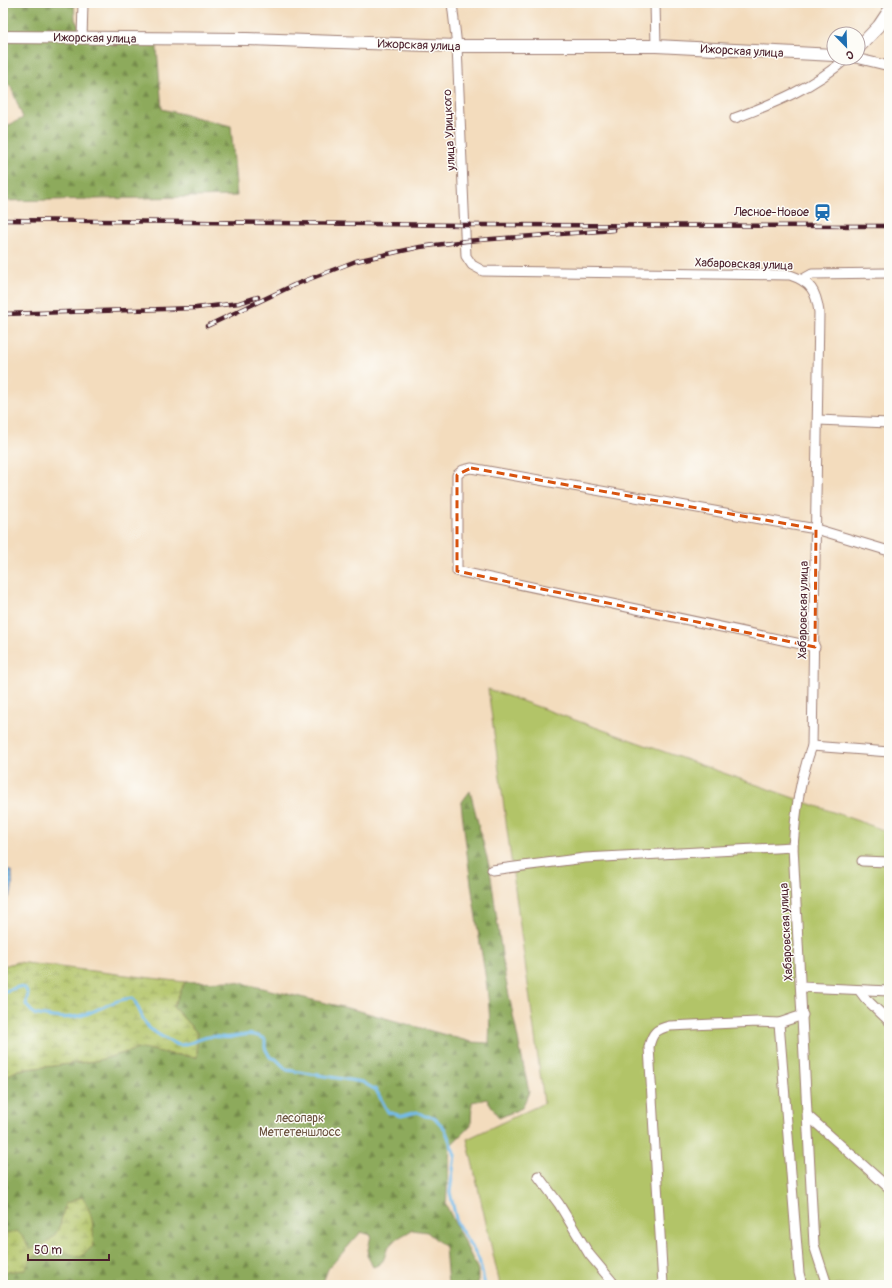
<svg xmlns="http://www.w3.org/2000/svg" width="892" height="1288" viewBox="0 0 892 1288" font-family="Pangolin,sans-serif">
<style>
.forest{fill:url(#forest-firs);stroke:#6c6444}
.wetland{fill:url(#wetland-marsh);stroke:#7e7249}
.garden{fill:#b2c467;stroke:#7e7249}
.water{fill:url(#water-rules);stroke:#5e6e8c}
.lines{fill:none;stroke-linecap:round;stroke-linejoin:round}
.stream{stroke:#73bcec;stroke-width:3}
.minor-casing{stroke:#9e7e74;stroke-width:11}
.tertiary-casing{stroke:#9e7e74;stroke-width:14}
.minor{stroke:#fff;stroke-width:9}
.tertiary{stroke:#fff;stroke-width:12}
.rail-casing{stroke:#4a1f2b;stroke-width:4.5}
.rail{stroke:#fdfcf7;stroke-width:3;stroke-dasharray:9;stroke-linecap:butt}
.marked{fill:none;stroke:#d8530f;stroke-width:3;stroke-dasharray:8 5;stroke-linejoin:round}
.labels{text-anchor:middle;stroke-width:3;stroke-linejoin:round;paint-order:stroke}
.street-label{font-size:12px;fill:#4a1f2b;stroke:#fdfcf7}
.poi-label{font-size:12px;fill:#4a1f2b;stroke:#fdfcf7;text-anchor:end}
.park-label{font-size:12px;fill:#69513d;stroke:#fdfcf7}
</style>
<defs>
<pattern id="forest-firs" width="22" height="20" patternUnits="userSpaceOnUse"><rect width="22" height="20" fill="#8daa5c"/><path d="M5 1l3.5 6h-7zM16 11l3.5 6h-7z" fill="#758a4c"/></pattern>
<pattern id="wetland-marsh" width="20" height="14" patternUnits="userSpaceOnUse"><rect width="20" height="14" fill="#b2c467"/><path d="M1 5h8M5 5V1M11 12h8M15 12V8" fill="none" stroke="#939f55"/></pattern>
<pattern id="water-rules" width="6" height="5" patternUnits="userSpaceOnUse"><rect width="6" height="5" fill="#73bcec"/><path d="M0 2.5h6" fill="none" stroke="#6098bf"/></pattern>
</defs>
<rect width="100%" height="100%" fill="#fdfcf7"/>
<filter id="ink" filterUnits="userSpaceOnUse"><feTurbulence type="fractalNoise" baseFrequency=".025" numOctaves="2"/><feDisplacementMap in="SourceGraphic" scale="8" xChannelSelector="R" yChannelSelector="G"/><feConvolveMatrix kernelMatrix="1 2 1 2 8 2 1 2 1" color-interpolation-filters="sRGB"/></filter>
<filter id="wash" filterUnits="userSpaceOnUse"><feTurbulence type="fractalNoise" baseFrequency=".012" numOctaves="4" result="noise"/><feDisplacementMap in="SourceGraphic" scale="16" xChannelSelector="R" yChannelSelector="G"/><feGaussianBlur stdDeviation="0.9" result="paint"/><feColorMatrix in="noise" values="0 0 0 0 0 0 0 0 0 0 0 0 0 0 0 0 0 1.4 0 .05"/><feComposite in="paint" operator="in"/></filter>
<g filter="url(#wash)">
<rect width="100%" height="100%" fill="#f3dcbd"/>
<g class="forest">
<path d="M3 3H74L75 19 85 39 156 36 162 109 231 126 237 196 3 201V128L23 118 11 87 3 79Z"/>
<path d="M470 791 490 870 505 976 529 1092 522 1108 499 1118 487 1099 472 1102 471 1125 450 1146 446 1205 478 1270V1285H448L445 1247 427 1232 412 1230C406 1234 396 1238 391 1244 382 1253 389 1262 373 1267L367 1255 371 1235 361 1232 328 1269 322 1285H3V1078L18 1070 95 1061 142 1048 171 1054 197 1057V1033L173 1007 185 982 232 981 360 1011 471 1042 489 1043C492 1004 484 969 478 931 471 888 466 846 461 803Z"/>
</g>
<g class="wetland">
<path d="M17 962 185 982 173 1007 197 1033V1057L171 1054 142 1048 95 1061 18 1070 3 1078V966Z"/>
<path d="M82 1197C93 1213 94 1227 93 1246L80 1257 60 1251 32 1257 25 1270 3 1272V1235L17 1231 25 1239 29 1250C57 1241 59 1232 65 1204Z"/>
</g>
<path class="garden" d="M488 689 889 832V1285H500L467 1139 544 1103Z"/>
<path class="water" d="M3 867 12 872C12 882 15 897 3 902Z"/>
<g class="lines">
<path class="stream" d="M3 992 18 987 25 988 28 994 26 1005 34 1014C53 1018 71 1020 89 1013 105 1007 116 999 133 998 138 1006 142 1018 147 1026 151 1030 175 1046 181 1045 190 1044 199 1039 208 1037 216 1035 224 1039 232 1037 244 1035 254 1032 265 1039V1048L270 1057 276 1059 287 1070 362 1082 376 1090 388 1112 401 1116 417 1112 425 1116 434 1117 445 1129 455 1155 450 1192 457 1223 479 1259 485 1285"/>
</g>
</g>
<g filter="url(#ink)">
<g class="lines">
<defs>
<g id="minor">
<path d="M452 3 457 46 466 256 472 265 483 271 790 275C811 282 816 291 819 312L812 746C799 782 796 809 793 847L814 1245 827 1285"/>
<path d="M655 3 656 46"/>
<path d="M82 39 83 3"/>
<path d="M856 58 889 66"/>
<path d="M735 118C775 103 814 87 847 58"/>
<path d="M803 279 812 274 889 273"/>
<path d="M818 420 889 423"/>
<path d="M815 647 457 571V475L463 470 471 468 816 529 889 551"/>
<path d="M812 746 889 752"/>
<path d="M862 861 889 862"/>
<path d="M492 870 585 858 793 847"/>
<path d="M802 987 889 991"/>
<path d="M859 990 865 998 889 1021"/>
<path d="M808 1116 889 1188"/>
<path d="M538 1176 559 1204 589 1254 615 1285"/>
<path d="M663 1285 649 1047C652 1033 656 1029 670 1026L757 1022 779 1023"/>
<path d="M802 1285 799 1273 779 1023 803 1015"/>
</g>
<g id="tertiary">
<path d="M3 37 246 39 457 46H656L834 55"/>
<path d="M858 48 879 26 889 11"/>
</g>
</defs>
<use href="#minor" class="minor-casing"/>
<use href="#tertiary" class="tertiary-casing"/>
<use href="#minor" class="minor"/>
<use href="#tertiary" class="tertiary"/>
<defs>
<g id="rail">
<path d="M3 220 466 225 889 226"/>
<path d="M3 314 196 308 239 303 258 297"/>
<path d="M207 326 294 285 356 261 420 247 466 241 614 230"/>
</g>
</defs>
<use href="#rail" class="rail-casing"/>
<use href="#rail" class="rail"/>
</g>
</g>
<path class="marked" d="M471 468 816 529 815 647 457 571V475Z"/>
<defs>
<symbol id="station-bare" viewBox="-9 -9 18 18"><path d="M-3-6H3Q5-6 5-4V2Q5 4 3 4L4.5 6H3L1.5 4h-3L-3 6H-4.5L-3 4Q-5 4-5 2V-4Q-5-6-3-6ZM-3.5-4v3h7v-3ZM-3.5 1v1.5H-2V1ZM2 1v1.5H3.5V1Z" fill="#1f6fb2" stroke="#fdfcf7" stroke-width="2.5" paint-order="stroke"/></symbol>
</defs>
<g fill-rule="evenodd">
<use href="#station-bare" x="810" y="200" width="25" height="25"/>
</g>
<g class="labels">
<g class="street-label">
<text transform="translate(95 38) rotate(1)" y="4">Ижорская улица</text>
<text transform="translate(419 45) rotate(2)" y="4">Ижорская улица</text>
<text transform="translate(742 51) rotate(3)" y="4">Ижорская улица</text>
<text transform="translate(449 130) rotate(-93)" y="4">улица Урицкого</text>
<text transform="translate(744 264) rotate(2)" y="4">Хабаровская улица</text>
<text transform="translate(803 610) rotate(-89)" y="4">Хабаровская улица</text>
<text transform="translate(786 932) rotate(-93)" y="4">Хабаровская улица</text>
</g>
<g class="poi-label">
<text x="809" y="216">Лесное-Новое</text>
</g>
<g class="park-label">
<text x="300" y="1122">лесопарк<tspan x="300" dy="14">Метгетеншлосс</tspan></text>
</g>
</g>
<rect width="892" height="1288" fill="none" stroke="#fdfcf7" stroke-width="16"/>
<g transform="translate(846 46) rotate(157)"><circle r="19" fill="#fdfcf7" stroke="#b5a4a5"/>
<path d="M0-3L7 15L0 10L-7 15Z" fill="#1f6fb2"/>
<text y="-6" font-size="11" font-weight="bold" text-anchor="middle" fill="#4a1f2b">С</text>
</g>
<path d="M28 1254v6h81v-6" fill="none" stroke="#4a1f2b" stroke-width="2"/>
<text x="34" y="1254" font-size="12" fill="#4a1f2b" stroke="#fdfcf7" stroke-width="3" paint-order="stroke">50 m</text>
</svg>
